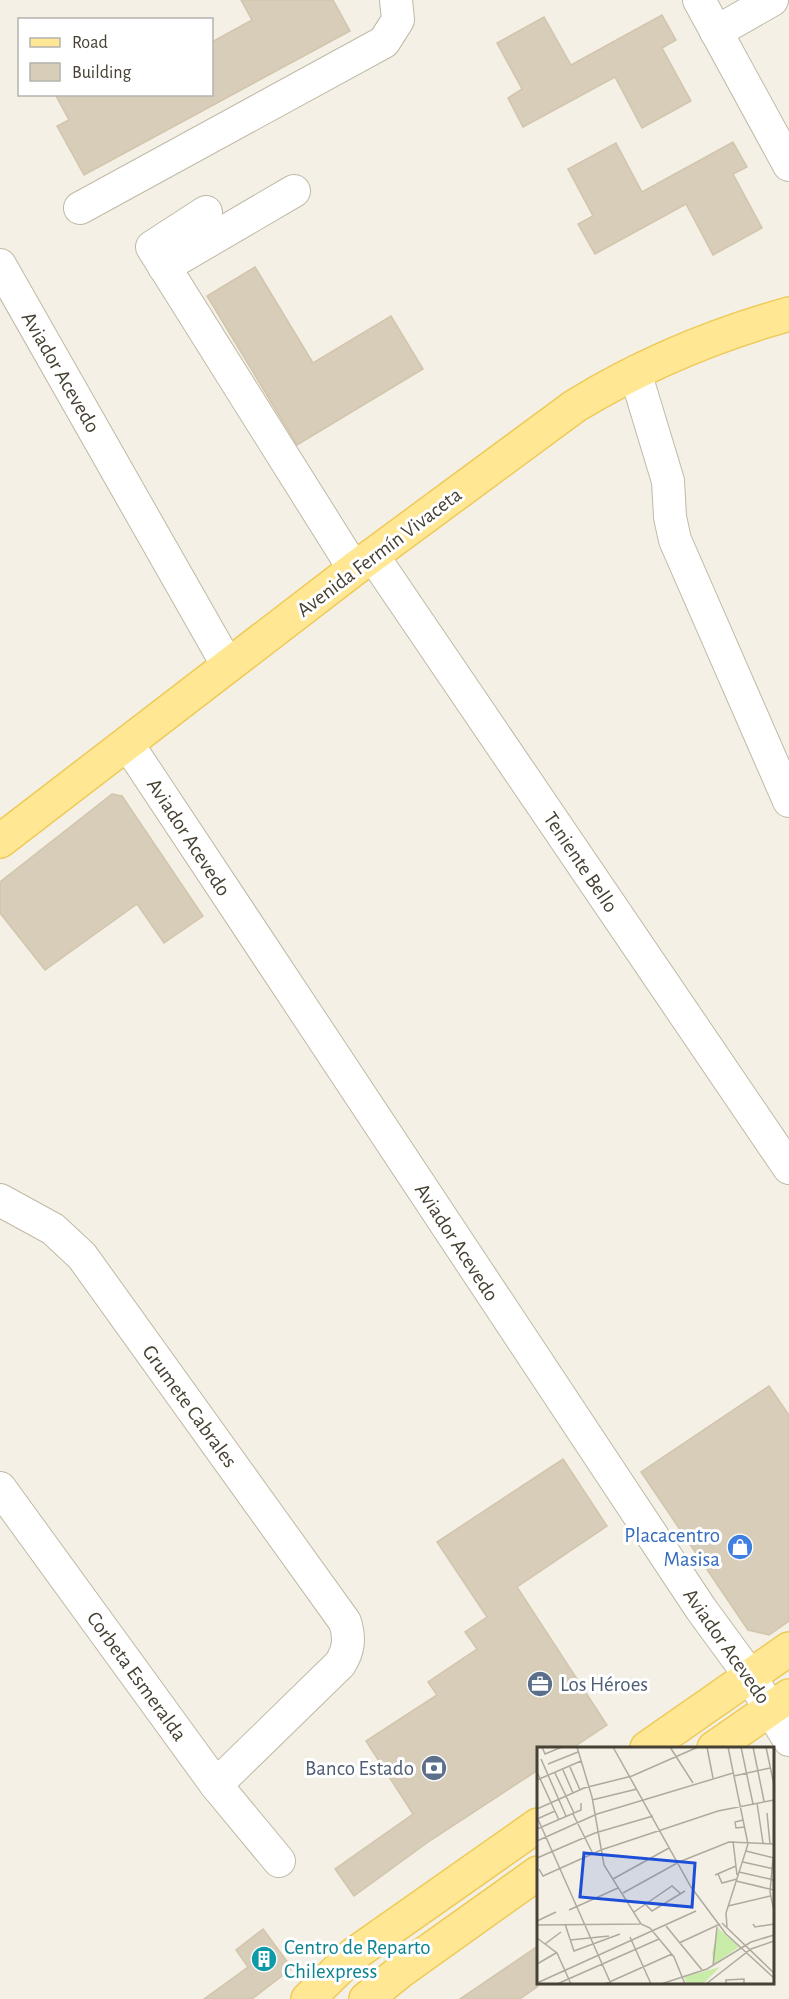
<svg xmlns="http://www.w3.org/2000/svg" width="789" height="1999" font-family="'Alegreya Sans',sans-serif">
  <rect width="100%" height="100%" fill="#f4f0e5"/>
  <!-- building -->
  <g fill="#d7cdb9" stroke="#d2c5ac" stroke-width="1.5">
    <path d="M241,0H333L350,31L84,175L57,126L69,120L55,94H212V42L252,20Z"/>
    <path d="M662,15L676,40L662,48L691,101L642,128L615,77L523,127L508,98L522,89L497,43L544,17L571,65Z"/>
    <path d="M733,142L747,167L733,174L762,228L713,255L686,204L595,254L578,224L593,216L568,169L616,143L642,192Z"/>
    <path d="M255,267L313,363L391,316L423,369L297,445L207,296Z"/>
    <path d="M112,794L122,796L203,916L164,943L137,904L45,970L0,913V882Z"/>
    <path d="M769,1386L789,1415V1621L769,1635L748,1630L641,1472Z"/>
    <path d="M563,1459L607,1526L517,1587L607,1725L571,1749H538V1770L431,1840L354,1896L335,1869L413,1814L366,1741L437,1695L428,1682L477,1649L465,1632L487,1617L437,1542Z"/>
    <path d="M263,1929L292,1968L252,1999H204L248,1967L236,1950Z"/>
    <path d="M538,1946V1986L520,1999H460Z"/>
  </g>
  <g fill="none" stroke-linecap="round" stroke-linejoin="round">
    <!-- minor casing -->
    <g stroke="#c0b9a6" stroke-width="34">
      <g id="minor">
        <path d="M699,0L789,165"/>
        <path d="M716,32L772,0"/>
        <path d="M80,208L384,42L398,20L396,0"/>
        <path d="M206,212L152,247L354,569"/>
        <path d="M0,265L228,666"/>
        <path d="M164,267L294,191"/>
        <path d="M635,372L668,481L670,517L675,540L789,801"/>
        <path d="M373,556L789,1168"/>
        <path d="M127,743L701,1609L750,1676L789,1740"/>
        <path d="M0,1200L53,1229L82,1256L345,1622C350,1638 349,1650 340,1664L216,1785"/>
        <path d="M0,1488L216,1785L279,1861"/>
      </g>
    </g>
    <!-- major casing -->
    <g stroke="#eeca58" stroke-width="36">
      <g id="major">
        <path d="M0,841L354,569L575,406C642,365 714,335 789,314"/>
        <path d="M647,1748L789,1649"/>
        <path d="M714,1748L789,1696"/>
        <path d="M308,1999L353,1955L538,1825"/>
        <path d="M366,1999L402,1970L538,1873"/>
      </g>
    </g>
    <!-- minor -->
    <use href="#minor" stroke="#fff" stroke-width="32"/>
    <!-- major -->
    <use href="#major" stroke="#ffe793" stroke-width="33"/>
  </g>
  <!-- icons -->
  <defs>
    <g id="shop-disc" transform="scale(1.35)"><circle r="9.5" fill="#3f7fe0" stroke="#fff"/><path d="M-5-2.5h2.3a2.7 3.5 0 0 1 5.4 0H5L5.5 6h-11ZM-1.5-2.5h3a1.5 2.3 0 0 0-3 0Z" fill="#fff"/></g>
    <g id="office-disc" transform="scale(1.35)"><circle r="9.5" fill="#5c6f8a" stroke="#fff"/><path d="M-6-3h4V-5.5h4V-3h4V5H-6ZM-1-4.5V-3h2v-1.5ZM-6 0V1H6V0Z" fill="#fff"/></g>
    <g id="bank-disc" transform="scale(1.35)"><circle r="9.5" fill="#5c6f8a" stroke="#fff"/><path d="M-6-4H6V4H-6ZM0-2.3a2.3 2.3 0 1 0 0 4.6a2.3 2.3 0 1 0 0-4.6Z" fill="#fff"/></g>
    <g id="building-disc" transform="scale(1.35)"><circle r="9.5" fill="#0f9aa8" stroke="#fff"/><path d="M-4-6H4V6H1V3H-1V6H-4ZM-2.5-4.3h1.7v1.8h-1.7ZM.8-4.3h1.7v1.8H.8ZM-2.5-1h1.7V.8h-1.7ZM.8-1h1.7V.8H.8Z" fill="#fff"/></g>
  </defs>
  <g fill-rule="evenodd">
    <use href="#shop-disc" x="740" y="1547"/>
    <use href="#office-disc" x="540" y="1684"/>
    <use href="#bank-disc" x="434" y="1768"/>
    <use href="#building-disc" x="264" y="1959"/>
  </g>
  <g text-anchor="middle" stroke-width="6" stroke-linejoin="round" paint-order="stroke">
    <!-- street labels -->
    <g font-size="21" fill="#474134" stroke="#fff">
      <text transform="translate(61 372) rotate(60)" y="7">Aviador Acevedo</text>
      <text transform="translate(379 552) rotate(-37)" y="7">Avenida Fermín Vivaceta</text>
      <text transform="translate(189 837) rotate(57)" y="7">Aviador Acevedo</text>
      <text transform="translate(581 862) rotate(56)" y="7">Teniente Bello</text>
      <text transform="translate(457 1242) rotate(57)" y="7">Aviador Acevedo</text>
      <text transform="translate(190 1406) rotate(54)" y="7">Grumete Cabrales</text>
      <text transform="translate(727 1646) rotate(55)" y="7">Aviador Acevedo</text>
      <text transform="translate(137 1676) rotate(54)" y="7">Corbeta Esmeralda</text>
    </g>
    <!-- shop labels -->
    <g font-size="21" fill="#366cbe" stroke="#fff" text-anchor="end">
      <text x="720" y="1542">Placacentro<tspan x="720" dy="24">Masisa</tspan></text>
    </g>
    <!-- service labels -->
    <g font-size="21" fill="#4e5e75" stroke="#fff" text-anchor="start">
      <text x="560" y="1691">Los Héroes</text>
      <text x="414" y="1775" text-anchor="end">Banco Estado</text>
    </g>
    <!-- culture labels -->
    <g font-size="21" fill="#0d838f" stroke="#fff" text-anchor="start">
      <text x="284" y="1954">Centro de Reparto<tspan x="284" dy="24">Chilexpress</tspan></text>
    </g>
  </g>
  <!-- overview -->
  <g transform="translate(537 1747)">
    <rect width="237" height="237" fill="#f4f0e5"/>
    <path d="M181,181L202,200L177,217L175,207ZM183,220L166,237H150L147,230Z" fill="#caeca9"/>
    <path fill="none" stroke="#afaa9e" stroke-width="1.5" d="M5,0L8,7L25,0M40,0L55,50L67,118L104,177L113,181L137,210L148,237M76,0L154,140L189,187L237,231M133,0L156,36M170,0L176,31M204,0L216,57M216,0L227,54M229,0L237,38M4,12L29,69M11,17L41,5M33,20L43,43M26,23L36,46M0,25L22,73M18,26L37,66M197,29L233,21M0,33L44,14M55,53L100,42M220,56L226,96M0,62L47,41L95,29L161,0M230,66L233,97M36,67L56,107M0,70L74,237M0,72L18,64M206,73L198,75L199,81L208,80M0,82L44,63V56M0,94L60,67L196,26M196,94L200,128M209,104L237,111M0,111L58,86L116,69M236,111L233,145L237,164M206,115L237,122M2,122L6,129L64,103L181,64L237,53M202,125L237,133M181,127L185,136L200,132M178,128L199,119M76,132L132,101M199,134L237,143M86,146L142,115L192,95L237,97M109,158L115,164L148,144M191,159L233,149M32,163L81,141M97,165L135,139L144,147M0,174L19,165M185,176L237,226M28,177L37,204L83,187M216,177L218,180L237,177M0,178L103,177M129,179L165,223M190,180L189,166L211,97L191,0M93,190L114,237M0,191L20,206L34,237M33,193L72,189M142,196L183,177M8,197L24,185M0,217L19,206M176,219L180,180M0,236L159,164M20,237L122,192M68,237L135,207M124,237L170,222L214,195L237,188M169,237L214,202L237,194M189,237V233L207,232V236"/>
    <path fill="#1d4ed8" fill-opacity="0.15" stroke="#1d4ed8" stroke-width="3" d="M47,106L158,116L155,160L43,150Z"/>
    <rect width="237" height="237" fill="none" stroke="#474134" stroke-width="3"/>
  </g>
  <!-- legend -->
  <rect x="18" y="18" width="195" height="78" fill="#ffffff" stroke="#b5b3ae" stroke-width="1.5"/>
  <rect x="30" y="38" width="30" height="9" fill="#ffe793" stroke="#b5b3ae" stroke-width="1.5"/>
  <text x="72" y="48" font-size="18" fill="#474134">Road</text>
  <rect x="30" y="63" width="30" height="18" fill="#d7cdb9" stroke="#b5b3ae" stroke-width="1.5"/>
  <text x="72" y="78" font-size="18" fill="#474134">Building</text>
</svg>
